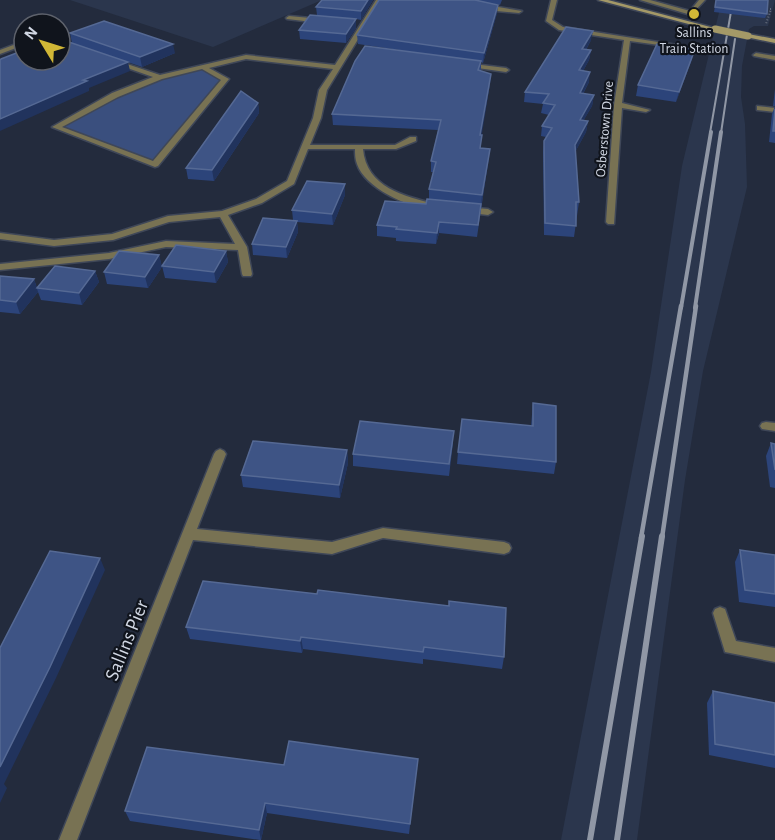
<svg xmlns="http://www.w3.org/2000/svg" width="775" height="840" font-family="'Alegreya Sans',sans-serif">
  <rect width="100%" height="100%" fill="#232b3d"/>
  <!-- built -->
  <g fill="#2b364d">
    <path d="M70,0H322L213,47Z"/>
    <path d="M722,0H775L768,26H754L749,29L742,66L741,97L745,124L747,187L703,371L685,480L637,840H561L651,372L682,166Z"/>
  </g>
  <!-- green -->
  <path fill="#3a4f7e" d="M207,68L224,80L154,161L61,126L157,79Z"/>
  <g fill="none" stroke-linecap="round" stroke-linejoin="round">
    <!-- lane casing -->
    <g stroke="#3f4758" stroke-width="3">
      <path id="lane" d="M640,0H650L690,11L699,0H705L691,15Z"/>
    </g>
    <!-- street casing -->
    <g stroke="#3f4758" stroke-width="3">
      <g id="street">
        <path d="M376,0H382L327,90L321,118L310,145H395L410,137H416V141L396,149H363C366,187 405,197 436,204V208C412,211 365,188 357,164C355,159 355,154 355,149H308L294,184L262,203L228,215L247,247L252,274L251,276H243L242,274L238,250L166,247L109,259L0,270V264L109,253L166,241L235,244L220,217L169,222L113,240L54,246L0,239V233L54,240L112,234L168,216L222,211L256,199L287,181L313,118L319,90L333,69L246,59L209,68L229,79L158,166L155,167L52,127L112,93L153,77L113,63L112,62L115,60L160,75L246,55L335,65ZM202,69L221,80L153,161L62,127L118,97L162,79Z"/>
        <path d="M446,0H457L522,11L519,13L486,10Z"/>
        <path d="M551,0H557L552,20L563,27L677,45L674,47L630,41L622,103L650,110L646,112L622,108L614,224H608L606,222L614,105L624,40L559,30L546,21Z"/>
        <path d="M289,16L321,19L324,21L321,23L287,19L286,18Z"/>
        <path d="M24,41V45L0,54V50Z"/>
        <path d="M756,53L775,56V60L754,56L753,55Z"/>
        <path d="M465,63L506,68L509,70L506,72L463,66L462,65Z"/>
        <path d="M757,106L775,108V112L757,110Z"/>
        <path d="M466,207L488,209L493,212L488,215L463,212V208Z"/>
        <path d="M766,422L775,423V431L762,429L760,426L762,423Z"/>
        <path d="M220,449L224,451L226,454L197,529L332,542L383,528L504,542L509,544L511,548L509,552L504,554L383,538L332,554L193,540L77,840H59L214,454L216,451Z"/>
        <path d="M720,607L725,609L736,641L775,648V662L725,652L713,613L715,609Z"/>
      </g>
    </g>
    <!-- secondary casing -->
    <g stroke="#3f4758" stroke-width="3">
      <g id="secondary">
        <path d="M598,0H608L718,29L715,31Z"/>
        <path d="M748,34L775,39V43L746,37V35Z"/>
      </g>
    </g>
    <!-- path -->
    <path stroke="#656c7c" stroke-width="2" stroke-dasharray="1 2" stroke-linecap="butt" d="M764,9H771L766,24"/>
    <!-- lane -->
    <use href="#lane" fill="#787253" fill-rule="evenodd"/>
    <!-- street -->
    <use href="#street" fill="#787253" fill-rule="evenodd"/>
    <!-- secondary -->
    <use href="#secondary" fill="#a49967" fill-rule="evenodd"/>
    <!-- rail-far3 -->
    <g stroke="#9097a5" stroke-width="2">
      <path d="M710,133L733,0"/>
      <path d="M721,133L735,39"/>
    </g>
    <!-- rail-far2 -->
    <g stroke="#9097a5" stroke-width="4">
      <path d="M681,308L711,132"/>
      <path d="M695,308L721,132"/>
    </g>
    <!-- rail-far1 -->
    <g stroke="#9097a5" stroke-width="4.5">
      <path d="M641,538L681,306"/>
      <path d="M662,538L696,306"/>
    </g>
    <!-- rail -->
    <g stroke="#9097a5" stroke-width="6">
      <path d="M590,840L642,536"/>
      <path d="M617,840L662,536"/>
    </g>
    <!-- secondary-bridge casing -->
    <g stroke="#3f4758" stroke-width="8" stroke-linecap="butt">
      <path id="secondary-bridge" d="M715,29L748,36"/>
    </g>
    <!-- secondary-bridge -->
    <use href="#secondary-bridge" stroke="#a49967" stroke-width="7"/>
  </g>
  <!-- wall -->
  <g fill="#2c447a">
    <path d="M373,0L361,20L356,19V28L346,43L300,39L299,30L317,15L316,7Z"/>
    <path d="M379,0H502L500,5L496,4L497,13L483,63L481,62V71L490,84L481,135V148L490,149L477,237L439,233L436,244L396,241V238L377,236V225L426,204L429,199V189L433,172H431V161L438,130L333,125L332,114L399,50L358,44L357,35Z"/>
    <path d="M716,0L767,14L765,18L714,12Z"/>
    <path d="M70,33L175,53L142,67L72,43Z"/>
    <path d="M591,40L586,50H591L589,60L583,71L589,82L583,94L594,95L592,106L583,121H588L586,132L575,152L579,202L574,237L544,235L543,152L544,141L546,137L541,136L542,126L549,115L541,113L543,104L524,102L525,92Z"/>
    <path d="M692,59L676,102L636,96L638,85Z"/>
    <path d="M775,89V143L769,142L772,114L775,106H773Z"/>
    <path d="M258,103L259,113L214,181L188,179L186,168Z"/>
    <path d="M345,184V195L333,225L297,222L298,232L287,258L253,255L252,244L293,220L292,210Z"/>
    <path d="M226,251L228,262L216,283L165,278L162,266Z"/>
    <path d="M159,255L162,267L148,288L107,284L104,272Z"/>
    <path d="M95,271L99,282L82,305L41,300L38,292L20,314L0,312V276L34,279L37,288Z"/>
    <path d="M533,403L556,462L554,474L457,464L458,452L531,426Z"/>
    <path d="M453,443L449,476L353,466V454Z"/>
    <path d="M771,443L775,444V488L770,487L766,456Z"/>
    <path d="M347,450L348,463L340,498L243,487L241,475Z"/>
    <path d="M740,550L775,555V607L739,602L735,562Z"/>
    <path d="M203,581L504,657L502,669L423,659V664L303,649L302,653L190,639L186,627Z"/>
    <path d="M713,691L775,703V768L709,755L707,703Z"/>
    <path d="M418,759L409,834L267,813L261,840H260L130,821L125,811L284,765Z"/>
  </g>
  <!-- shaded-wall -->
  <g fill="#21335d">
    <path d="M368,0H373L361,20V11Z"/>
    <path d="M498,5L497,13L483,63L484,53Z"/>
    <path d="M356,19V28L346,43V34Z"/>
    <path d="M593,31L591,40L581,59L582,49Z"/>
    <path d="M173,44L175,53L142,67L140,57Z"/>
    <path d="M695,49L692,59L676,102L679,92Z"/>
    <path d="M591,50L589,60L578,80L579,70Z"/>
    <path d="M128,62L130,71L89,88V91L0,131V119L83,80Z"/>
    <path d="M590,72L589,82L578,103L580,93Z"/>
    <path d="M491,74L490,84L480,146V135Z"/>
    <path d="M594,95L592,106L578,130L580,120Z"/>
    <path d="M258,103L259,113L214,181L212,170Z"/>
    <path d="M588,121L586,132L573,156L575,145Z"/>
    <path d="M490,149L489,159L481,206L482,195Z"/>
    <path d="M345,184V195L333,225L332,214Z"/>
    <path d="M297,221L298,232L287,258L286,247Z"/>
    <path d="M439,222V233L436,244L437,233Z"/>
    <path d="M226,251L228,262L216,283L214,272Z"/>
    <path d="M159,255L162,267L148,288L145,277Z"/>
    <path d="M95,271L99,282L82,305L79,293Z"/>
    <path d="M34,279L38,292L20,314L16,302Z"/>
    <path d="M347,450L348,463L340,498L339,485Z"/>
    <path d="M100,558L105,570L56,678L4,784L7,788L0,803V767Z"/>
    <path d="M301,637L303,649L302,653L300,641Z"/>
    <path d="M265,803L267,813L261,840L259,830Z"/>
  </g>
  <!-- building -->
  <g fill="#3e5485" stroke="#556994" stroke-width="1.5">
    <path d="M322,0H368L361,11L316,7Z"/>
    <path d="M379,0H475L498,5L484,53L357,35Z"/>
    <path d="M716,0H768L767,14L715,7Z"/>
    <path d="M310,15L356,19L346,34L299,30Z"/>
    <path d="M104,21L173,44L140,57L70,33Z"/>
    <path d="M566,27L593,31L582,49L591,50L579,70L590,72L580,93L594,95L580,120L588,121L575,145L579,202H576V226L545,223L544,141L552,128L542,126L555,105L543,103L549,94L525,92Z"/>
    <path d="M60,39L128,62L83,80L87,81L0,119V60L1,59L24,50V60H60Z"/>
    <path d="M657,44L695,49L679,92L638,85Z"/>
    <path d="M365,46L481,61L478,70L491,74L480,135H482L480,148L490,149L482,195L429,189L436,162L431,161L441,120L332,114L355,61Z"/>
    <path d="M241,91L258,103L212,170L186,168Z"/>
    <path d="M775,109V131H773Z"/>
    <path d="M307,181L345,184L332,214L292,210Z"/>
    <path d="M427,199L481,204L478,225L439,222L437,233L396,229L397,227L377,225L385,201L426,204Z"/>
    <path d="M263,218L297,221L286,247L252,244Z"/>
    <path d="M176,245L226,251L214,272L162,266Z"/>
    <path d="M119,251L159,255L145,277L104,272Z"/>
    <path d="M55,266L95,271L79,293L37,288Z"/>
    <path d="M0,276L34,279L16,302L0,300Z"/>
    <path d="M533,403L556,406V462L458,452L462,419L533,426Z"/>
    <path d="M360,421L454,431L449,464L353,454Z"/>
    <path d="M253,441L347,450L339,485L241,475Z"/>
    <path d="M771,443L775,444V470Z"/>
    <path d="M740,550L775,555V594L745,590Z"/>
    <path d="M50,551L100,558L50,667L0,767V648Z"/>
    <path d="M203,581L317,594L318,590L449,606V601L506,608L504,657L424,647L423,652L301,637L300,641L186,627Z"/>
    <path d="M713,691L775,703V755L715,744Z"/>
    <path d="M289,741L418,759L410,824L265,803L259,830L125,811L147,747L284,765Z"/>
  </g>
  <!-- markers -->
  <circle fill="#d1b736" stroke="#10141c" stroke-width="2" cx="694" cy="14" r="6"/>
  <g text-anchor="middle" stroke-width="4.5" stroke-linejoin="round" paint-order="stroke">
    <!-- far-poi labels -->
    <g font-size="14" fill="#d2d8e4" stroke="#10141c">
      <text x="694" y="37">Sallins<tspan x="694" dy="16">Train Station</tspan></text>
    </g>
    <!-- far-street labels -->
    <g font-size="14" fill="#d2d8e4" stroke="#10141c">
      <text transform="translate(604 129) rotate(-85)" y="5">Osberstown Drive</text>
    </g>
    <!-- near-street labels -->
    <g font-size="20" fill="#d2d8e4" stroke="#10141c">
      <text transform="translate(126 640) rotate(-68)" y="7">Sallins Pier</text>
    </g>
  </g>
  <!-- north arrow -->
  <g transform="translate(42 42) rotate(308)"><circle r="28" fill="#10141c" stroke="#5e626c" stroke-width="1.5"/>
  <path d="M0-4.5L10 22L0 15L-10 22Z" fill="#d1b736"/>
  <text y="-9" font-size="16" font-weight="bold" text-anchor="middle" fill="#d2d8e4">N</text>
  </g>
</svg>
